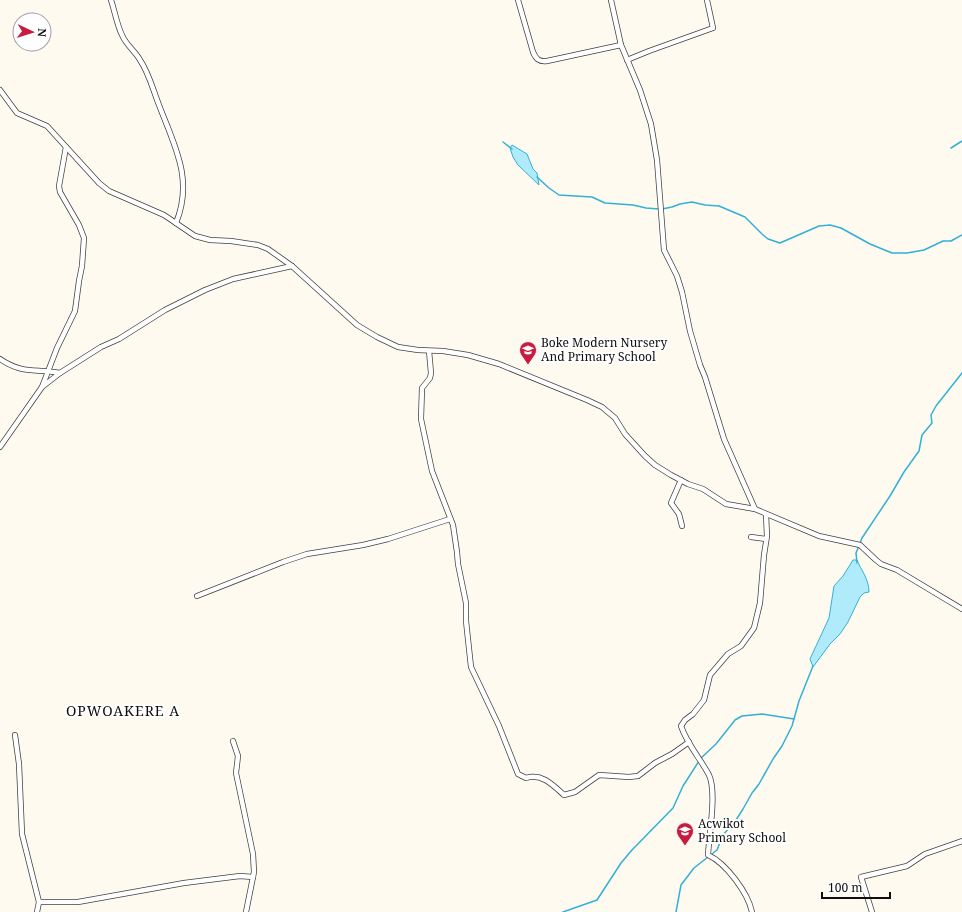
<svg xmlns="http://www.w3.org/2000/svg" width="962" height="912" font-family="'Noto Serif',serif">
  <rect width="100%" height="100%" fill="#fffaf0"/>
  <!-- water -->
  <g fill="#b0ebfb" stroke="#32b0d7">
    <path d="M512,145L527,154L533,169L537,173L539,185L518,165L513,157L510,148Z"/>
    <path d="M853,560H857C861,570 869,579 869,592L864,593L860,597L848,622L840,634L830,644L813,667L810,659L829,618L834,586L843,576Z"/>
  </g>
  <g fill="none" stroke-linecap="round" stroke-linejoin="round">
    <!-- stream -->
    <g stroke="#32b0d7" stroke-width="1.5">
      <path d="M503,142L512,149"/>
      <path d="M951,148L962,141"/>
      <path d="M537,177L549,188L559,195L592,197L605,203L633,205L646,208L659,209"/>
      <path d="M662,209L672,207L680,204L692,202L705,205L719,206L745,217L762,234L768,239L780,243L819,226L830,225L841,228L870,244L892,253H907L924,250L943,241H951L962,235"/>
      <path d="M857,563L856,553L862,538L890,496L904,472L919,451L922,435L932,423L931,415L936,406L962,373"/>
      <path d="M701,758L716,744L735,720L742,716L762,714L794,719"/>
      <path d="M563,912L597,900L621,863L632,850L673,808L683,786L699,761"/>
      <path d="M676,912L681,885L694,868L717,850L723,835L736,820L743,809L752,793L759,784L773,759L782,746L792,726L799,701L813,666"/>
    </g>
    <!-- minor casing -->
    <g stroke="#414141" stroke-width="6">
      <g id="minor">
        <path d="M111,0C115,12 117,25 122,35C126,45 135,51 140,60C149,73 153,90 159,105C174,145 194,179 176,223"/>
        <path d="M518,0L533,52C536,59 539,62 547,61L621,45"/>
        <path d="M611,0L621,45L640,90L651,124L657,160L664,250L677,276L682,292L690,331L700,365L705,377L724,439L755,509"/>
        <path d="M627,60L649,51L713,28L707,0"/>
        <path d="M0,90L17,113L47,126L99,183L109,191L164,215L195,236L210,240L231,241L258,245L268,249L292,266L357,325L377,337L398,347L418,350L443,351L468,355L499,364L587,400L602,407L615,418L625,434L645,456L655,465L671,475L688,484L703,489L726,504L755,509L819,536L860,545L876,560L881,564L897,570L962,609"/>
        <path d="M429,351L431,373L430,378L422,388L421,419L432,471L453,525L457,552L458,564L466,603V621L471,667L499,726L518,774L526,778C542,773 553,785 564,795L575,792L599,775L629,777L638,776L655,763L672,754L689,742"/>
        <path d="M0,359C24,375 35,368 60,373"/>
        <path d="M42,387L60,373L101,347L119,339L165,310L205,290L233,279L292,266"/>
        <path d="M0,447L42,387L57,348L75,311L79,281L82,266L84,238L79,225L60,192L59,186L66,147"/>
        <path d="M681,480L671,503L679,514L682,526"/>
        <path d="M751,537L766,539"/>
        <path d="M197,596L283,562L307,554L363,545L388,539L450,519"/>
        <path d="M15,735L19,764L22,834L39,902L37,912"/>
        <path d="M233,741L238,756L236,773L253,854L254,872L246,912"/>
        <path d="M39,902H78L184,883L240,876L253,877"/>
        <path d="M752,912C748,893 726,863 708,855C709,835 717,792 709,775C700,758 687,744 681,726L685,720L693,714L704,700L710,675L728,654L741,646L754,628L760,603L764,555L767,536L766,515"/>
        <path d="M872,912L861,877L907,866L925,854L962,841"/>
      </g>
    </g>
    <!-- minor -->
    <use href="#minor" stroke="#fff" stroke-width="4.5"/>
  </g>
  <!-- icons -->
  <defs>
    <g id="school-pin" transform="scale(0.9)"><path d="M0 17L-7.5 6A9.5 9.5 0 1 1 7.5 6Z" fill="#c91b40" stroke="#fff"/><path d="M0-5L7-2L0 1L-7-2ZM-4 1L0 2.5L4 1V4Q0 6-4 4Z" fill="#fff"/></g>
  </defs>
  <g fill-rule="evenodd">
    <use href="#school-pin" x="528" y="350"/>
    <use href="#school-pin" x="685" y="831"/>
  </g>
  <g text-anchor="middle" stroke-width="4" stroke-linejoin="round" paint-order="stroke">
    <!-- poi labels -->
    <g font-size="12" fill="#0e0e0e" stroke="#fff" text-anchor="start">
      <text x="541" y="347">Boke Modern Nursery<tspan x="541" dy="14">And Primary School</tspan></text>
      <text x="698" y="828">Acwikot<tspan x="698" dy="14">Primary School</tspan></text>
    </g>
    <!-- quarter labels -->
    <g font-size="14" letter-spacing="1" fill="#0e0e0e" stroke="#fff">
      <text x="123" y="716">OPWOAKERE A</text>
    </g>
  </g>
  <!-- north arrow -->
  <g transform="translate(32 32) rotate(94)"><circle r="19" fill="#ffffff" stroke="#9f9f9f"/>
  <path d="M0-3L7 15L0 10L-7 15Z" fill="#c91b40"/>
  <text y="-6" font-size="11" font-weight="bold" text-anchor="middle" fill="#0e0e0e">N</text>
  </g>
  <!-- scale -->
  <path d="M822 892v6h68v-6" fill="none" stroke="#0e0e0e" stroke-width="2"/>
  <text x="828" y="892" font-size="12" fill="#0e0e0e" stroke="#ffffff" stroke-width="3" paint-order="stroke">100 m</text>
</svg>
